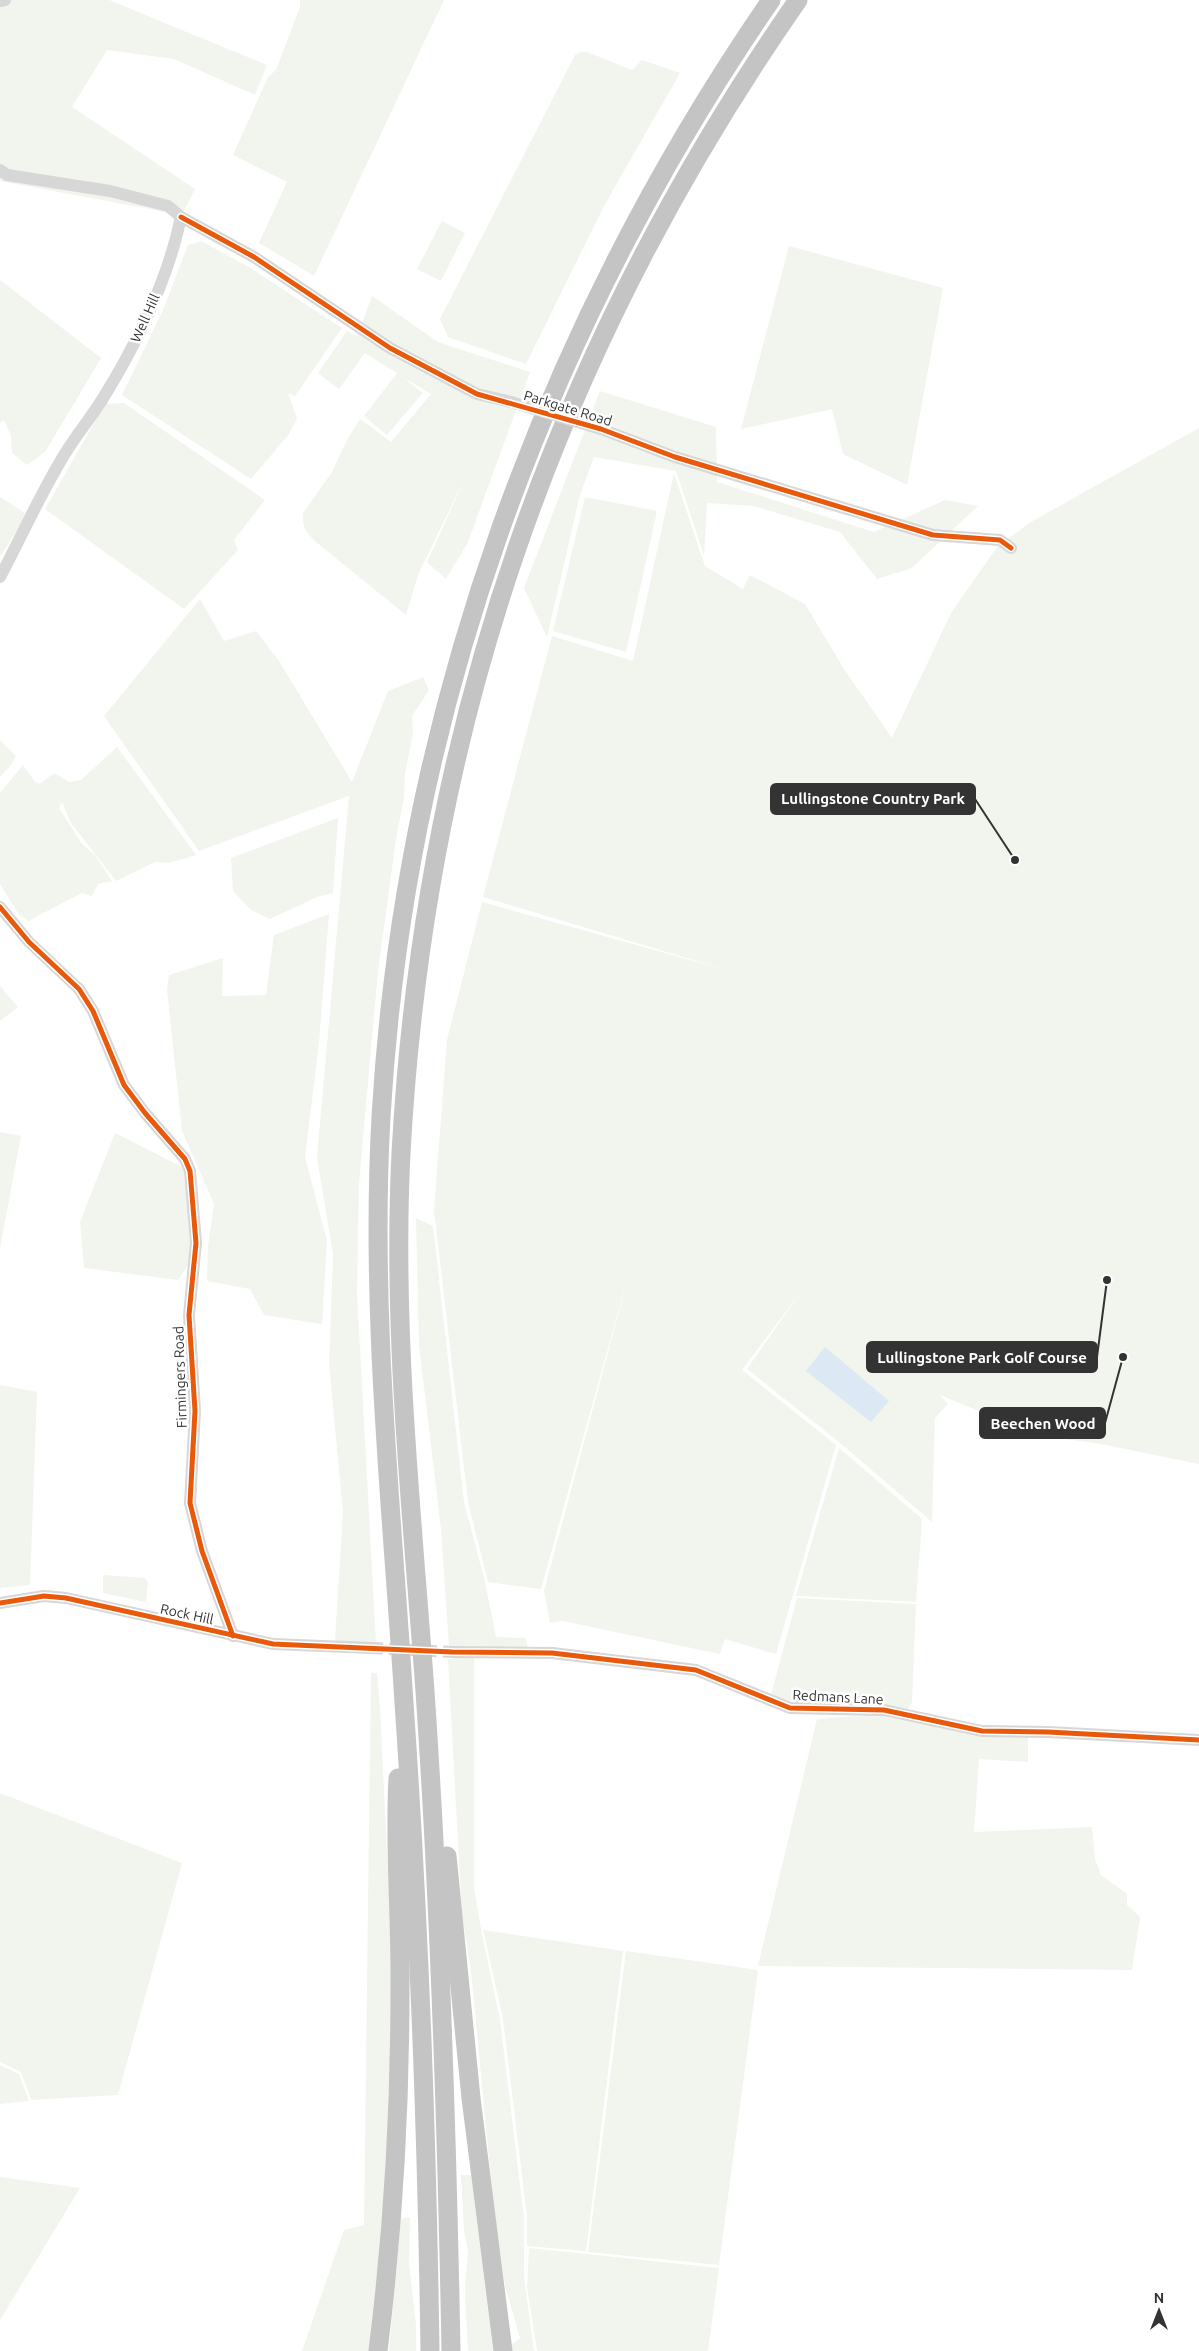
<svg xmlns="http://www.w3.org/2000/svg" width="1199" height="2351" font-family="Ubuntu,sans-serif">
  <rect width="100%" height="100%" fill="#fff"/>
  <!-- green -->
  <g fill="#f1f5ed">
    <path d="M0,0H109L267,65L255,95L174,59L107,50L72,107L195,189L182,215L0,181Z"/>
    <path d="M300,0H444L314,276L259,243L287,182L233,155L268,77L276,70L300,7Z"/>
    <path d="M580,52H587L632,70L642,60L680,73L604,206L526,364L448,337L440,319L575,55Z"/>
    <path d="M442,221L465,233L441,281L417,269Z"/>
    <path d="M201,241L249,267L342,328L295,396L288,393L297,419L289,434L251,479L122,395L163,310L188,245Z"/>
    <path d="M789,246L943,288L907,485L843,454L832,409L741,429Z"/>
    <path d="M0,280L101,358L45,452L27,465L12,453L11,436L4,420L0,423Z"/>
    <path d="M372,296L438,342L530,372L468,542L446,579L427,562L467,474L418,575L406,615L316,542C305,531 303,529 303,513L332,472L347,440L360,419L391,442L431,394L404,378L423,393L387,435L364,416L397,373L365,353L339,389L318,373L347,331L357,337Z"/>
    <path d="M600,391L716,427L717,482L874,532L945,500L978,506L912,568L877,579L840,532L754,506L707,503L704,556L676,471L594,457L580,495L547,637L524,588Z"/>
    <path d="M124,403L265,500L234,540L238,550L184,609L45,509L105,404Z"/>
    <path d="M1199,428V1464L1096,1443L1039,1436L940,1395L948,1404L935,1418L932,1522L839,1442L747,1369L800,1293L742,1370L836,1445L776,1654L725,1639L720,1654L563,1621L550,1623L544,1591L633,1259L541,1589L488,1582L468,1502L434,1210L447,1040L482,902L730,971L483,897L552,636L633,661L674,473L705,566L743,589L750,575L805,604L844,669L892,738L951,613L997,547L1031,522Z"/>
    <path d="M0,497L25,513L21,524L0,557Z"/>
    <path d="M585,497L657,511L626,652L553,631Z"/>
    <path d="M200,599L224,641L256,631L279,661L352,782L388,691L423,677L429,690L412,716L413,733L405,774L404,798L396,839L378,971L359,1183L357,1294L376,1643L335,1641L343,1512L329,1364L333,1255L317,1157L349,796L199,851L104,716Z"/>
    <path d="M0,740L16,756L11,765L0,777Z"/>
    <path d="M117,747L196,855L169,863L155,862L116,881L71,823L62,802L59,808L82,844L95,855L112,881L98,884L92,896L82,893L28,921L18,913L0,884V793L23,765L35,782L40,784L54,773L69,782L81,780Z"/>
    <path d="M338,818L333,893L317,897L270,919L251,910L233,891L231,858Z"/>
    <path d="M329,914L319,1043L305,1157L327,1241L322,1324L264,1315L250,1289L207,1281L208,1246L214,1204L182,1131L167,989L169,975L223,958L222,996L266,995L274,935Z"/>
    <path d="M0,986L18,1007L0,1021Z"/>
    <path d="M0,1132L21,1136L0,1248Z"/>
    <path d="M115,1133L190,1171L194,1256L178,1280L84,1268L80,1222Z"/>
    <path d="M416,1218L433,1226L464,1502L485,1582L496,1637L526,1638L528,1648L449,1646L441,1529L419,1345Z"/>
    <path d="M0,1385L37,1392L30,1585L0,1588Z"/>
    <path d="M839,1448L922,1519L916,1602L796,1596Z"/>
    <path d="M103,1575L145,1578L148,1583L146,1602L103,1593Z"/>
    <path d="M797,1598L916,1604L912,1702L907,1710L880,1704L859,1703L791,1704L771,1695Z"/>
    <path d="M474,1655V1887L481,1929L500,2020L524,2218V2278L534,2351H512L511,2345L520,2338L505,2286L493,2201L471,1970L462,1915L448,1659Z"/>
    <path d="M371,1673H377L380,1707L393,1978L388,2167L370,2351H302L344,2230L364,2225Z"/>
    <path d="M882,1714L1028,1735V1762L979,1759L974,1832L1092,1827L1095,1859L1101,1875L1127,1894V1905L1140,1917L1132,1970L758,1966L817,1719Z"/>
    <path d="M0,1793L182,1863L118,2095L31,2100L21,2072L0,2062Z"/>
    <path d="M483,1930L623,1951L586,2251L527,2246V2217L503,2019Z"/>
    <path d="M626,1951L758,1970L719,2265L588,2252Z"/>
    <path d="M0,2065L19,2074L29,2101L0,2104Z"/>
    <path d="M461,2175H471L493,2351H468L465,2290L468,2251L464,2231Z"/>
    <path d="M0,2177L80,2188L0,2320Z"/>
    <path d="M410,2217L409,2263L416,2325V2351H389L401,2219Z"/>
    <path d="M529,2248L719,2268L708,2351H537L527,2287Z"/>
  </g>
  <!-- water -->
  <path fill="#dce9f4" d="M825,1347L889,1401L871,1422L806,1371Z"/>
  <g fill="none" stroke-linecap="round" stroke-linejoin="round">
    <!-- minor-tunnel -->
    <path stroke="#d6d6d6" stroke-width="12" stroke-dasharray="12 6" stroke-linecap="butt" d="M371,1648L452,1652"/>
    <!-- minor -->
    <g stroke="#d7d7d7" stroke-width="12">
      <path d="M0,1L5,0"/>
      <path d="M0,170L7,175L110,191L168,206L181,217C168,280 138,341 105,395C93,415 78,433 66,452C41,492 22,536 0,577"/>
      <path d="M181,217L254,257L390,348L477,394L511,402"/>
      <path d="M601,429L675,457L933,535L1000,540L1011,548"/>
      <path d="M0,907L29,942L79,989L93,1011L124,1085L145,1113L185,1159L190,1171L196,1243L189,1315L195,1411L190,1503L202,1551L233,1636"/>
      <path d="M0,1603L44,1596L66,1598L273,1644L371,1648"/>
      <path d="M452,1652L552,1653L696,1670L790,1708L884,1710L982,1731L1048,1732L1199,1740"/>
    </g>
    <!-- highway -->
    <g stroke="#c4c4c4" stroke-width="19">
      <path d="M447,1856L471,2098L503,2351"/>
      <path d="M378,2351C393,2231 400,2110 400,1990C401,1919 394,1848 398,1778"/>
      <path d="M430,2351C427,2135 419,1919 404,1703C392,1508 370,1313 381,1117C404,716 544,330 771,0"/>
      <path d="M451,2351C447,2131 440,1910 425,1691C412,1512 392,1332 401,1153C424,728 555,349 798,0"/>
    </g>
    <!-- minor-bridge -->
    <path stroke="#d7d7d7" stroke-width="12" d="M511,402L601,429"/>
    <!-- cycleway casing -->
    <g stroke="#fff" stroke-width="8">
      <g id="cycleway">
        <path d="M181,217L254,257L390,348L477,394L601,429L675,457L933,535L1000,540L1011,548"/>
        <path d="M0,907L29,942L79,989L93,1011L124,1085L145,1113L185,1159L190,1171L196,1243L189,1315L195,1411L190,1503L202,1551L233,1636"/>
        <path d="M0,1603L44,1596L66,1598L273,1644L452,1652L552,1653L696,1670L790,1708L884,1710L982,1731L1048,1732L1199,1740"/>
      </g>
    </g>
    <!-- cycleway -->
    <use href="#cycleway" stroke="#e8590c" stroke-width="5"/>
  </g>
  <g text-anchor="middle" stroke-width="5" stroke-linejoin="round" paint-order="stroke">
    <!-- street labels -->
    <g font-size="14" fill="#333" stroke="#fff">
      <text transform="translate(145 318) rotate(-66)" y="5">Well Hill</text>
      <text transform="translate(568 408) rotate(17)" y="5">Parkgate Road</text>
      <text transform="translate(180 1377) rotate(-92)" y="5">Firmingers Road</text>
      <text transform="translate(187 1614) rotate(12)" y="5">Rock Hill</text>
      <text transform="translate(838 1697) rotate(3)" y="5">Redmans Lane</text>
    </g>
  </g>
  <!-- callouts -->
  <path fill="none" stroke="#333" stroke-width="2" d="M1015 860L975 799M1107 1280L1097 1357M1123 1357L1105 1423"/>
  <g fill="#333" stroke="#fff" stroke-width="2">
    <circle cx="1015" cy="860" r="5"/>
    <circle cx="1107" cy="1280" r="5"/>
    <circle cx="1123" cy="1357" r="5"/>
  </g>
  <g fill="#333" stroke="#333" stroke-width="2">
    <rect x="771" y="784" width="204" height="30" rx="5"/>
    <rect x="867" y="1342" width="230" height="30" rx="5"/>
    <rect x="980" y="1408" width="125" height="30" rx="5"/>
  </g>
  <g font-size="15" text-anchor="middle" font-weight="bold" fill="#fff">
    <text x="873" y="804">Lullingstone Country Park</text>
    <text x="982" y="1363">Lullingstone Park Golf Course</text>
    <text x="1043" y="1429">Beechen Wood</text>
  </g>
  <!-- north arrow -->
  <g transform="translate(1159 2311)" stroke="#ffffff" stroke-width="4" paint-order="stroke">
  <path d="M0-4L9 19L0 12L-9 19Z" fill="#333333"/>
  <text y="-8" font-size="14" font-weight="bold" text-anchor="middle" fill="#333333">N</text>
  </g>
</svg>
